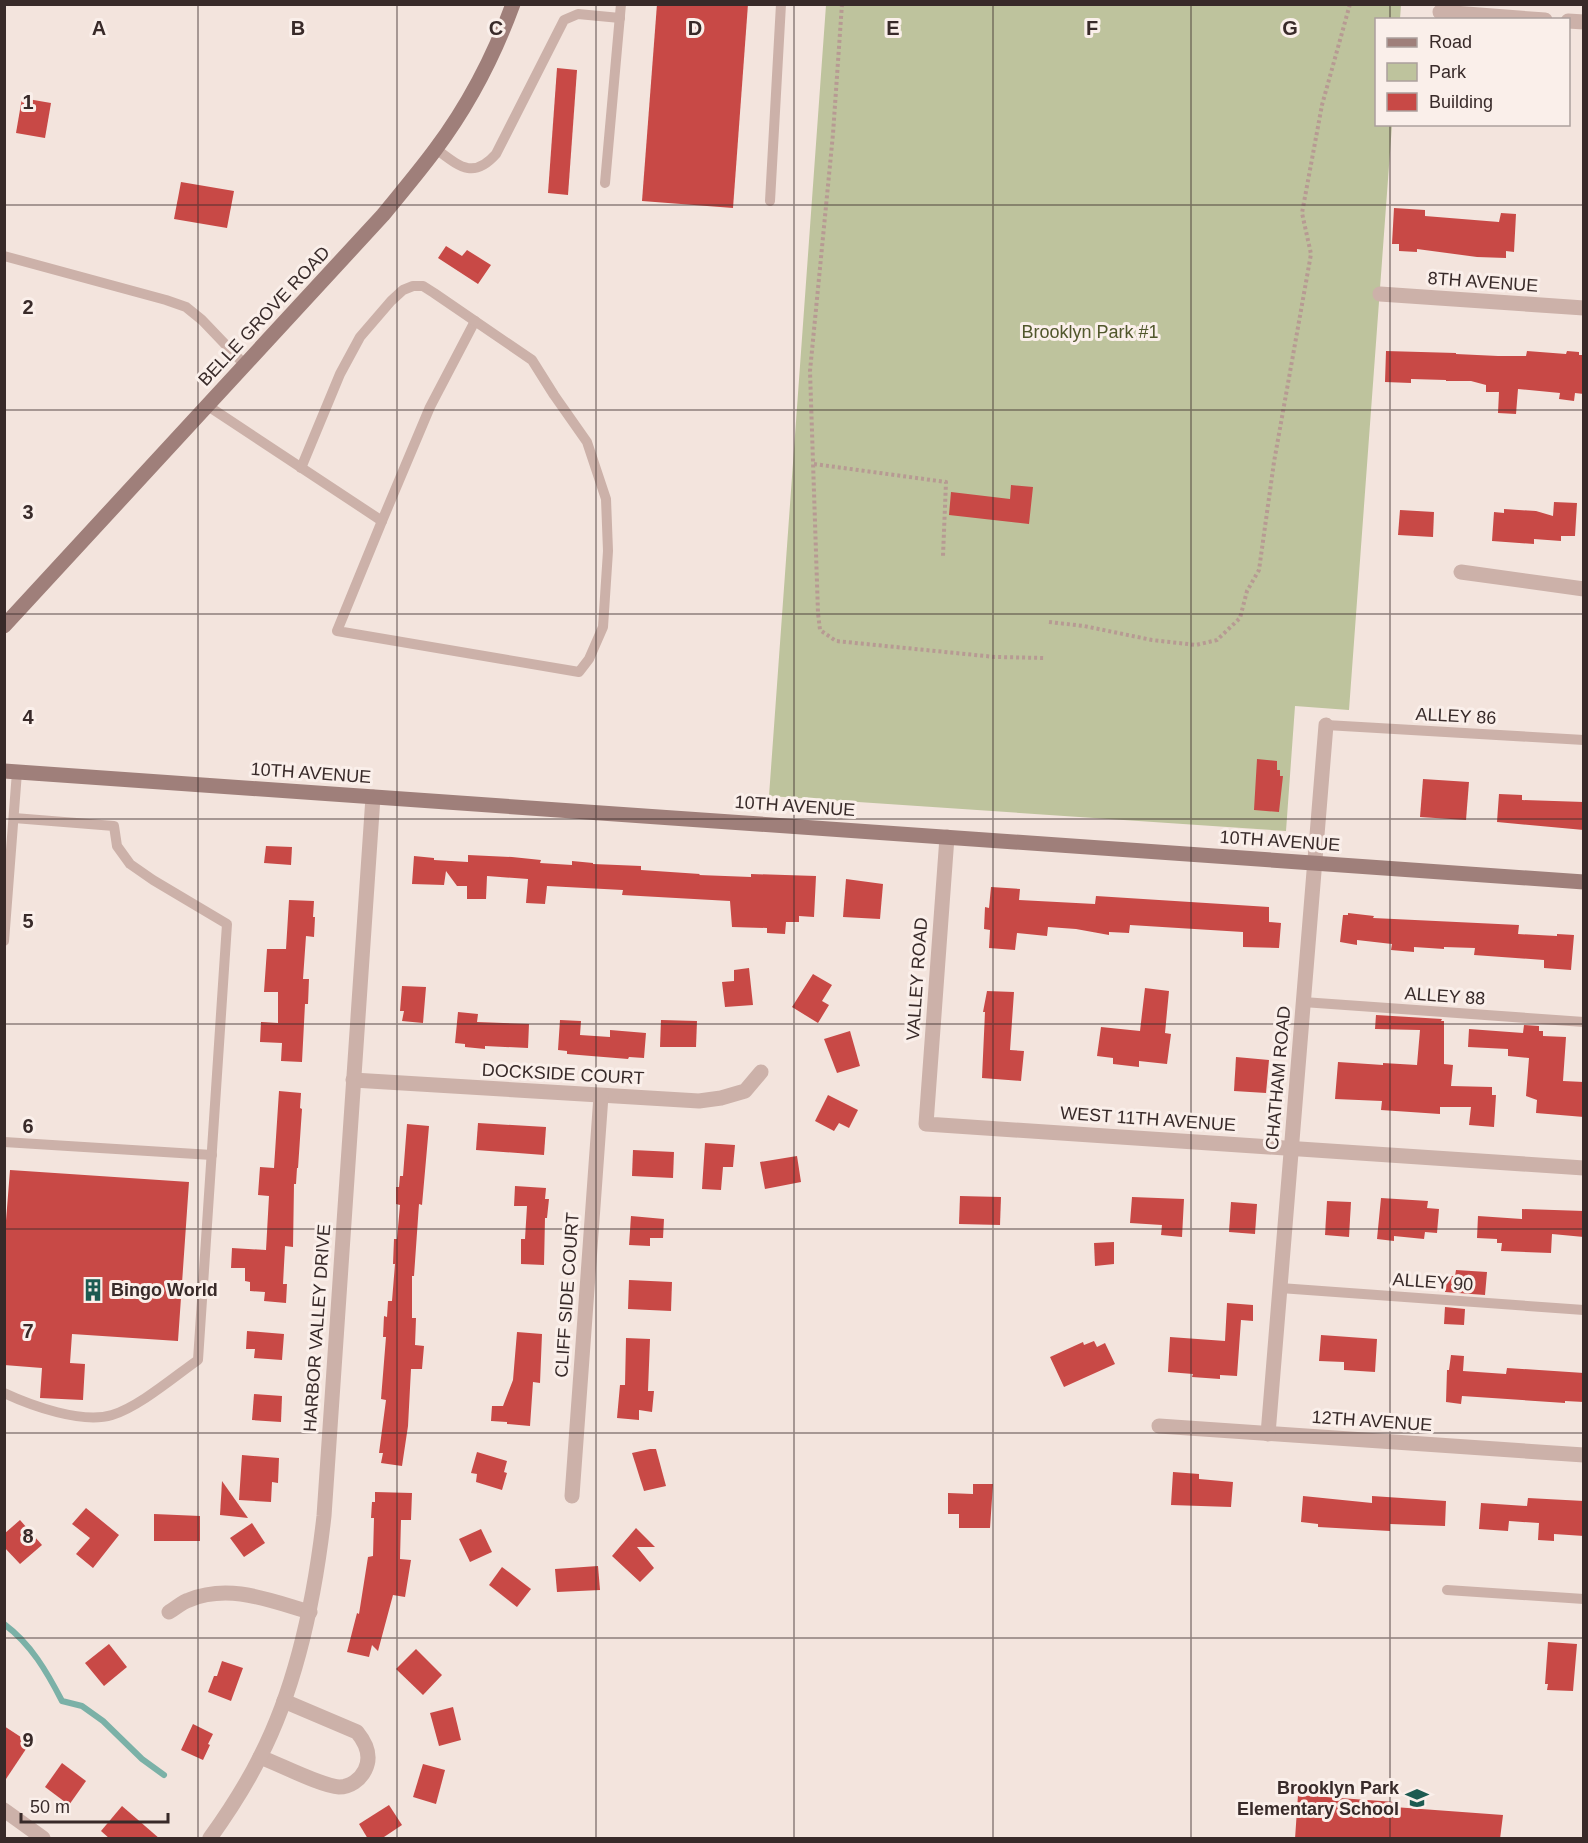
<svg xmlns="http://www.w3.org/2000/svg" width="1588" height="1843" font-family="Helvetica,sans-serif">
  <rect width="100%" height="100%" fill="#f3e4dd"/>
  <!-- green -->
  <path fill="#bec39d" d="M826,5H1401L1400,19L1376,20V124L1392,125L1349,710L1295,706L1286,831L769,796Z"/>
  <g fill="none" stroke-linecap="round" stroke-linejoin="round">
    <!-- stream -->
    <path stroke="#7bb1a7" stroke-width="6" d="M4,1624C31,1644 47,1672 62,1701L82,1706L103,1721L142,1759L164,1775"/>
  </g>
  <!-- building -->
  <g fill="#c84946">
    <path d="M657,4H748L733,208L642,201Z"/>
    <path d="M557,68L577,70L568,195L548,193Z"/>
    <path d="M22,98L51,103L45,138L16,133Z"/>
    <path d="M181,182L234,191L227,228L174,219Z"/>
    <path d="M1394,208L1425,210V216L1499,222L1501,213L1516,214L1514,252L1506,251V258L1477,257L1417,249V252L1399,251V244H1392Z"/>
    <path d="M446,246L462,256L467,250L491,265L478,284L438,258Z"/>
    <path d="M1386,351L1456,353V354L1498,356H1526L1527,351L1566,354L1567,351L1579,352V355H1584V394L1575,393L1574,401L1559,399L1560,393L1518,389L1516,414L1498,413L1499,392H1486V385L1471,381H1446V380L1411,379V383L1385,382Z"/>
    <path d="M1011,485L1033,487L1029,524L949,515L951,492L1010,499Z"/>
    <path d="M1554,502L1577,503L1575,536H1561V541L1534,539V544L1492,541L1494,512L1504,513V509L1536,511L1553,516Z"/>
    <path d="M1400,510L1434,512L1433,537L1398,535Z"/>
    <path d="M1257,759L1277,761V770H1280V776H1283L1279,812L1254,810Z"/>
    <path d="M1423,779L1469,782L1466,820L1420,817Z"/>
    <path d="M1499,794L1522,795V800L1584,802V830L1497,822Z"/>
    <path d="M266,846L292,847L291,865L264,863Z"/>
    <path d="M468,855L512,857L541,860L540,863L572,865V861L593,863V864L641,866V870L700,874L699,875L751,877V874L816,876L814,917L799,916V922H786L785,934L767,933V928L732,927L730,901L622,895L623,890L547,886L545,904L526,903L528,879L487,876L486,899H467V886H457L446,871L444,885L412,884L414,856L434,858V860L468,862Z"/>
    <path d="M846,879L883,884L880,919L843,917Z"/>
    <path d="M991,887L1020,889L1019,900L1095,904L1096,896L1269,907V922L1281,923L1279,948L1243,947V932L1130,925L1129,933L1109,932V935L1076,929L1048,927L1047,936L1017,933L1015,950L989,948L990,930L984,929L985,907L989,908Z"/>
    <path d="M289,900L314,901L313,917H315L314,937L306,936L303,979H309L308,1004H305L302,1062L281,1061L282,1043L260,1042L261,1022L278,1023V992H264L267,949H286Z"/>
    <path d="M1348,913L1374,916L1373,918L1519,925L1518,934L1557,936V934L1574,935L1571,970L1544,968V960L1474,955L1475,948L1444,947V949L1414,947V952L1391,950L1392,944L1357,940V945L1340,942L1343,915H1348Z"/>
    <path d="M749,968L753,1005L725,1007L722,982L734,981V970Z"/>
    <path d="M813,974L832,985L822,1001L829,1005L818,1023L792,1007Z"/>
    <path d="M402,986L426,987L423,1023L402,1021L404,1011H400Z"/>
    <path d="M1145,988L1169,991L1165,1033L1171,1034L1167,1064L1139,1061V1067L1113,1064V1058L1097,1056L1101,1027L1140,1031Z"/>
    <path d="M987,991L1014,992L1010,1050L1024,1051L1021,1081L982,1078L985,1012H983Z"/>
    <path d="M458,1012L478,1014L477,1022L529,1024L528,1048L485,1046V1049L465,1047V1044L455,1043Z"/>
    <path d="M1376,1015L1442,1019L1441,1021H1444V1064L1453,1065L1451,1086L1492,1087V1095H1496L1494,1127L1469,1125L1471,1107H1440V1114L1381,1110L1382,1101L1335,1099L1338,1062L1383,1065V1063L1417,1065L1420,1030L1375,1029Z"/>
    <path d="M560,1020L581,1021L580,1035L610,1037V1030L646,1033L644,1058L629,1057L628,1059L567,1054V1051L558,1050Z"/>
    <path d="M661,1020L697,1021L696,1047H660Z"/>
    <path d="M1524,1025L1539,1026V1031H1543V1036L1566,1037L1563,1081L1584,1082V1117L1536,1113L1537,1100L1526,1096L1529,1058L1508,1056V1049L1468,1047L1469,1029L1523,1033Z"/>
    <path d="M850,1031L860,1066L837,1073L824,1039Z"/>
    <path d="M1236,1057L1269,1060L1266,1093L1234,1091Z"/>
    <path d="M279,1091L301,1093L300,1108L302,1109L298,1168H297L296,1184H294L293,1247L285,1246L283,1284H287L286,1303L264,1301L265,1292L250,1291V1282L245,1281V1268H231L232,1248L266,1250L269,1196L258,1195L260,1167L274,1168Z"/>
    <path d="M828,1095L858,1110L849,1128L839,1123L834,1131L815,1121Z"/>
    <path d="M478,1123L546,1127L544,1155L476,1150Z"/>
    <path d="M407,1124L429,1126L422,1205L419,1204L414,1276H412V1318H416L415,1345L424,1346L422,1369H411L408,1426L402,1466L381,1463L383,1453H379L386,1400L381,1399L386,1337H383L384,1316L387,1317L388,1301H392L395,1264H393L394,1239H397L400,1205L396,1204V1187H399L400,1176H403Z"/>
    <path d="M705,1143L735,1145L733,1167H723L721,1190L702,1189Z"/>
    <path d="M633,1150L674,1152L673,1178L632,1176Z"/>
    <path d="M797,1156L801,1182L765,1189L760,1162Z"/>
    <path d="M10,1170L189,1182L178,1341L72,1334L70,1363L85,1364L83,1400L40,1398L42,1368L4,1365V1246Z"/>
    <path d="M515,1186L546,1188L545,1199H549L547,1218H545L544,1265L521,1264V1239H525L527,1206H514Z"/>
    <path d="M960,1196L1001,1197L1000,1225L959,1224Z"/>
    <path d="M1132,1197L1184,1199L1182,1237L1161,1235L1162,1225L1130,1223Z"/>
    <path d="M1381,1198L1428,1201L1427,1208L1439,1209L1437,1233L1425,1232L1424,1239L1394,1236V1241L1377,1239Z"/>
    <path d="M1327,1201L1351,1202L1349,1237L1325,1235Z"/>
    <path d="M1231,1202L1257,1204L1255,1234L1229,1232Z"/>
    <path d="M1522,1209L1584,1211V1237L1552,1234L1551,1253L1501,1251L1502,1243H1497V1239L1477,1238L1478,1216L1522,1219Z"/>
    <path d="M631,1216L664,1219L663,1238H650V1246L629,1245Z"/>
    <path d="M1114,1242V1264L1095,1266L1094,1243Z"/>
    <path d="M1456,1270L1487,1272L1485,1295L1445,1292L1446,1276H1455Z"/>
    <path d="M629,1280L672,1282L671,1311L628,1309Z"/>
    <path d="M1227,1303L1253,1305V1321L1241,1320L1237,1376L1220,1375V1379L1192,1377L1193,1374L1168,1372L1170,1337L1225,1341Z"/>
    <path d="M1445,1307L1465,1309L1464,1325L1444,1324Z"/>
    <path d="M247,1331L284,1334L282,1360L254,1358L255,1349H246Z"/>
    <path d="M517,1332L542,1334L540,1383L533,1382L530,1426L507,1424V1422L491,1421L492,1406H503L513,1380Z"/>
    <path d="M1321,1335L1377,1339L1375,1372L1344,1370V1362L1319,1361Z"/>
    <path d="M626,1338L650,1339L648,1391H654L652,1412L639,1410V1420L617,1418L620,1385H625Z"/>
    <path d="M1094,1341L1097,1347L1105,1343L1115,1364L1064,1387L1050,1357L1083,1342L1084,1345Z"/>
    <path d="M1451,1355L1464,1356L1463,1371L1506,1374L1507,1368L1584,1373V1402L1565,1401V1403L1462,1396L1461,1404L1446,1402L1447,1370H1449Z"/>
    <path d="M254,1394L282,1396L281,1422L252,1420Z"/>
    <path d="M650,1449H656L666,1486L644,1491L632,1453Z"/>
    <path d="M477,1452L507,1461L504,1472L507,1473L502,1490L476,1482L477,1474L471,1473Z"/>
    <path d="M242,1455L279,1458L278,1483L272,1482L271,1502L239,1500Z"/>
    <path d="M1173,1472L1199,1474V1479L1233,1482L1231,1507L1171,1505Z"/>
    <path d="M222,1481L248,1518L220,1515Z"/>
    <path d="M973,1484H993L990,1528H959V1514H948V1493L973,1494Z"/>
    <path d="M375,1492L412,1493L411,1520H401L400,1559L411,1560L405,1597L393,1595L378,1651L372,1645L369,1657L347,1652L357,1613L359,1614L368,1557L373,1556L374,1518H371L372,1502H375Z"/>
    <path d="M1303,1496L1372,1503V1496L1446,1501L1445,1526L1390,1524V1531L1318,1527V1524L1301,1522Z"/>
    <path d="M1528,1498L1584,1501V1536L1554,1534V1541L1538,1540L1539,1523L1509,1521L1508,1531L1479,1529L1481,1503L1527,1506Z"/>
    <path d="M86,1508L119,1535L93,1568L76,1554L90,1538L72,1524Z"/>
    <path d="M154,1514L200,1516V1541H154Z"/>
    <path d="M20,1520L42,1545L20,1564L4,1547V1534Z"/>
    <path d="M252,1523L265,1543L244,1557L230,1538Z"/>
    <path d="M636,1528L655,1547H637L654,1568L640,1582L612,1556Z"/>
    <path d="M481,1529L492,1552L470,1562L459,1539Z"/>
    <path d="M598,1566L600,1590L557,1592L555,1569Z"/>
    <path d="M502,1567L531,1589L517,1607L489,1585Z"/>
    <path d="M1548,1642L1577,1644L1573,1691L1547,1690L1548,1684H1545Z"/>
    <path d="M109,1644L127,1667L104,1686L85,1663Z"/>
    <path d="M416,1649L442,1675L423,1695L396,1669Z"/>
    <path d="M222,1661L243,1668L231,1701L208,1692L214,1676H217Z"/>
    <path d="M453,1707L461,1740L439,1746L430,1713Z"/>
    <path d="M193,1724L213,1734L208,1744L210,1745L203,1760L181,1750Z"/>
    <path d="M4,1726L30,1743L4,1782Z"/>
    <path d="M62,1763L86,1781L69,1805L45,1787Z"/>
    <path d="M423,1764L445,1770L436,1804L413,1797Z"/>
    <path d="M1298,1795L1395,1802L1394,1807L1503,1815L1500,1839H1295Z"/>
    <path d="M389,1805L402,1825L381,1839H368L359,1824Z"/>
    <path d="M122,1806L160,1839H110L101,1831Z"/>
  </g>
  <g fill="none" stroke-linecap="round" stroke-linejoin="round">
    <!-- path -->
    <g stroke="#b79a93" stroke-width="4" stroke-dasharray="3 3" stroke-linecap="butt">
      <path d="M842,4L833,134L810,371L818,613L820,630L836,641L995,657L1045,658"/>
      <path d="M814,464L946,482L943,556"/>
      <path d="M1049,622L1084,626L1152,640L1196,645L1217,640L1240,618L1247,591L1259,570L1274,462L1311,254L1302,213L1322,105L1350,4"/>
    </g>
    <!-- lane -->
    <g stroke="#ccb1a9" stroke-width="10">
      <path d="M436,149C459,166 473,180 496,154L564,20L578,14L620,18"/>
      <path d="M605,183L621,4"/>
      <path d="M770,201L781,4"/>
      <path d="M4,256L166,300L186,307L202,320L245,365"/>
      <path d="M208,406L382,521L430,407L475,321"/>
      <path d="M301,468L340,374L360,337L391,301L403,290L413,286H423L434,293L532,360L554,395L587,442L606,499L608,551L603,627L589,659L579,672L337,631L382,521"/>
      <path d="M1326,725L1584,740"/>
      <path d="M4,941L17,772"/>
      <path d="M1303,1002L1584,1022"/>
      <path d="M4,1142L212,1155"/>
      <path d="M1280,1288L1584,1310"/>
      <path d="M4,1393C32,1406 82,1424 112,1415C139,1407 175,1376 198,1360L227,924L153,880L130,864L117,846L114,826L14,818"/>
      <path d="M1447,1590L1584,1599"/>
    </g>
    <!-- street -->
    <g stroke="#ccb1a9" stroke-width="15">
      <path d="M1440,12L1545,20"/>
      <path d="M1568,21L1584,22"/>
      <path d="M1380,294L1584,308"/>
      <path d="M1461,572L1584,589"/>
      <path d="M947,837L926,1124L1584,1168"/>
      <path d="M353,1080L699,1101L721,1098L745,1091L761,1072"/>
      <path d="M1159,1426L1584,1455"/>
      <path d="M1268,1434L1326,725"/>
      <path d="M572,1496L601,1096"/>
      <path d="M169,1612C176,1608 182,1602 189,1600C230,1583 271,1601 310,1612"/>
      <path d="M260,1757C279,1764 321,1786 339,1787C350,1787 360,1780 365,1770C372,1756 366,1743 357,1732L284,1701"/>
      <path d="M4,1810L43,1838"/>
      <path d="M210,1838C228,1813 246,1785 260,1757C297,1685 315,1596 324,1516L373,797"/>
    </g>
    <!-- secondary -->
    <g stroke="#9f7f7a" stroke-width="15">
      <path d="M4,626L383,215C400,194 418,173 435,150C468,106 494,56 513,4"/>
      <path d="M4,771L1584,882"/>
    </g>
  </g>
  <!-- grid -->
  <path fill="none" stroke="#382a29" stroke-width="1.5" stroke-opacity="0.55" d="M198,4V1838M397,4V1838M596,4V1838M794,4V1838M993,4V1838M1191,4V1838M1390,4V20M1390,124V1838M4,205H1584M4,410H1584M4,614H1584M4,819H1584M4,1024H1584M4,1229H1584M4,1433H1584M4,1638H1584"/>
  <!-- icons -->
  <defs>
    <g id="building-bare" transform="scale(1.8)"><path d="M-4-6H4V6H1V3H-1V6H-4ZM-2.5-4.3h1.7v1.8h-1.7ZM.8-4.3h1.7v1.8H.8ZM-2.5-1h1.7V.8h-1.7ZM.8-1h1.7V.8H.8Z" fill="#1d5b51" stroke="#faefea" stroke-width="2.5" paint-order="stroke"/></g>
    <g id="school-bare" transform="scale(1.8)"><path d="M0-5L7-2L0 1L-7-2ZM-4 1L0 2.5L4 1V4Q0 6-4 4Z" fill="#1d5b51" stroke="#faefea" stroke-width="2.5" paint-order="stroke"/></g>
  </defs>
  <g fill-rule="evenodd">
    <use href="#building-bare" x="93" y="1290"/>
    <use href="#school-bare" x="1417" y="1798"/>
  </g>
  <g text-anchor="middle" stroke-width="6" stroke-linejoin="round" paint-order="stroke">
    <!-- street labels -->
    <g font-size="18" fill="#382a29" stroke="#faefea">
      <text transform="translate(1483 282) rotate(4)" y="6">8TH AVENUE</text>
      <text transform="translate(264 316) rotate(-47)" y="6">BELLE GROVE ROAD</text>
      <text transform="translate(1456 716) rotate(3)" y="6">ALLEY 86</text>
      <text transform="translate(311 773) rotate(4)" y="6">10TH AVENUE</text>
      <text transform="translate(795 806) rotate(4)" y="6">10TH AVENUE</text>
      <text transform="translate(1280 841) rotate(4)" y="6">10TH AVENUE</text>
      <text transform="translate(917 979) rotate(-86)" y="6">VALLEY ROAD</text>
      <text transform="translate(1445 996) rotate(4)" y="6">ALLEY 88</text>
      <text transform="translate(563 1074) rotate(3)" y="6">DOCKSIDE COURT</text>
      <text transform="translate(1278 1078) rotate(-85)" y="6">CHATHAM ROAD</text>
      <text transform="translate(1148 1119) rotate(4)" y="6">WEST 11TH AVENUE</text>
      <text transform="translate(1433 1282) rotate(4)" y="6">ALLEY 90</text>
      <text transform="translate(567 1295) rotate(-86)" y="6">CLIFF SIDE COURT</text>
      <text transform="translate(317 1328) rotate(-86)" y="6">HARBOR VALLEY DRIVE</text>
      <text transform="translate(1372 1421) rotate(4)" y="6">12TH AVENUE</text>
    </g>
    <!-- park labels -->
    <g font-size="18" fill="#51572c" stroke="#faefea">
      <text x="1090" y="338">Brooklyn Park #1</text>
    </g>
    <!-- poi labels -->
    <g font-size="18" font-weight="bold" fill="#382a29" stroke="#faefea" text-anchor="start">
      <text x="111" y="1296">Bingo World</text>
      <text x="1399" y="1794" text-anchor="end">Brooklyn Park<tspan x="1399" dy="21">Elementary School</tspan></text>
    </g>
  </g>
  <g font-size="20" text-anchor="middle" font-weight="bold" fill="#382a29" stroke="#faefea" stroke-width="6" stroke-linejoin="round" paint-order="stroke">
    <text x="99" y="35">A</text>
    <text x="298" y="35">B</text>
    <text x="496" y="35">C</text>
    <text x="695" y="35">D</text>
    <text x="893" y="35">E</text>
    <text x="1092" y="35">F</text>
    <text x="1290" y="35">G</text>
    <text x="28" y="109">1</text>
    <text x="28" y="314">2</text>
    <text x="28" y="519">3</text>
    <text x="28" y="724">4</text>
    <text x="28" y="928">5</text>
    <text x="28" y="1133">6</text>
    <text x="28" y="1338">7</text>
    <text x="28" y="1543">8</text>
    <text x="28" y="1747">9</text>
  </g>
  <!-- border -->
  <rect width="1588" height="1843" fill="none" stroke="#382a29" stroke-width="12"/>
  <!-- legend -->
  <rect x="1375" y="18" width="195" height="108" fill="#faefea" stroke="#aca09d" stroke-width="1.5"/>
  <rect x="1387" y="38" width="30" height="9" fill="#9f7f7a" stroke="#aca09d" stroke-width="1.5"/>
  <text x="1429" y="48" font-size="18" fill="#382a29">Road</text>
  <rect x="1387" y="63" width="30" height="18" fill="#bec39d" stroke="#aca09d" stroke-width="1.5"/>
  <text x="1429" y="78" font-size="18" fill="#382a29">Park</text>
  <rect x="1387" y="93" width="30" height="18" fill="#c84946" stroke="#aca09d" stroke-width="1.5"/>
  <text x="1429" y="108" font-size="18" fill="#382a29">Building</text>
  <!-- scale -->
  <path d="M21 1813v9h147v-9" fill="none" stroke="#382a29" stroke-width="3"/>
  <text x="30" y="1813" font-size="18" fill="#382a29" stroke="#faefea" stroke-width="4.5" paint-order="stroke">50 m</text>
</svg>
